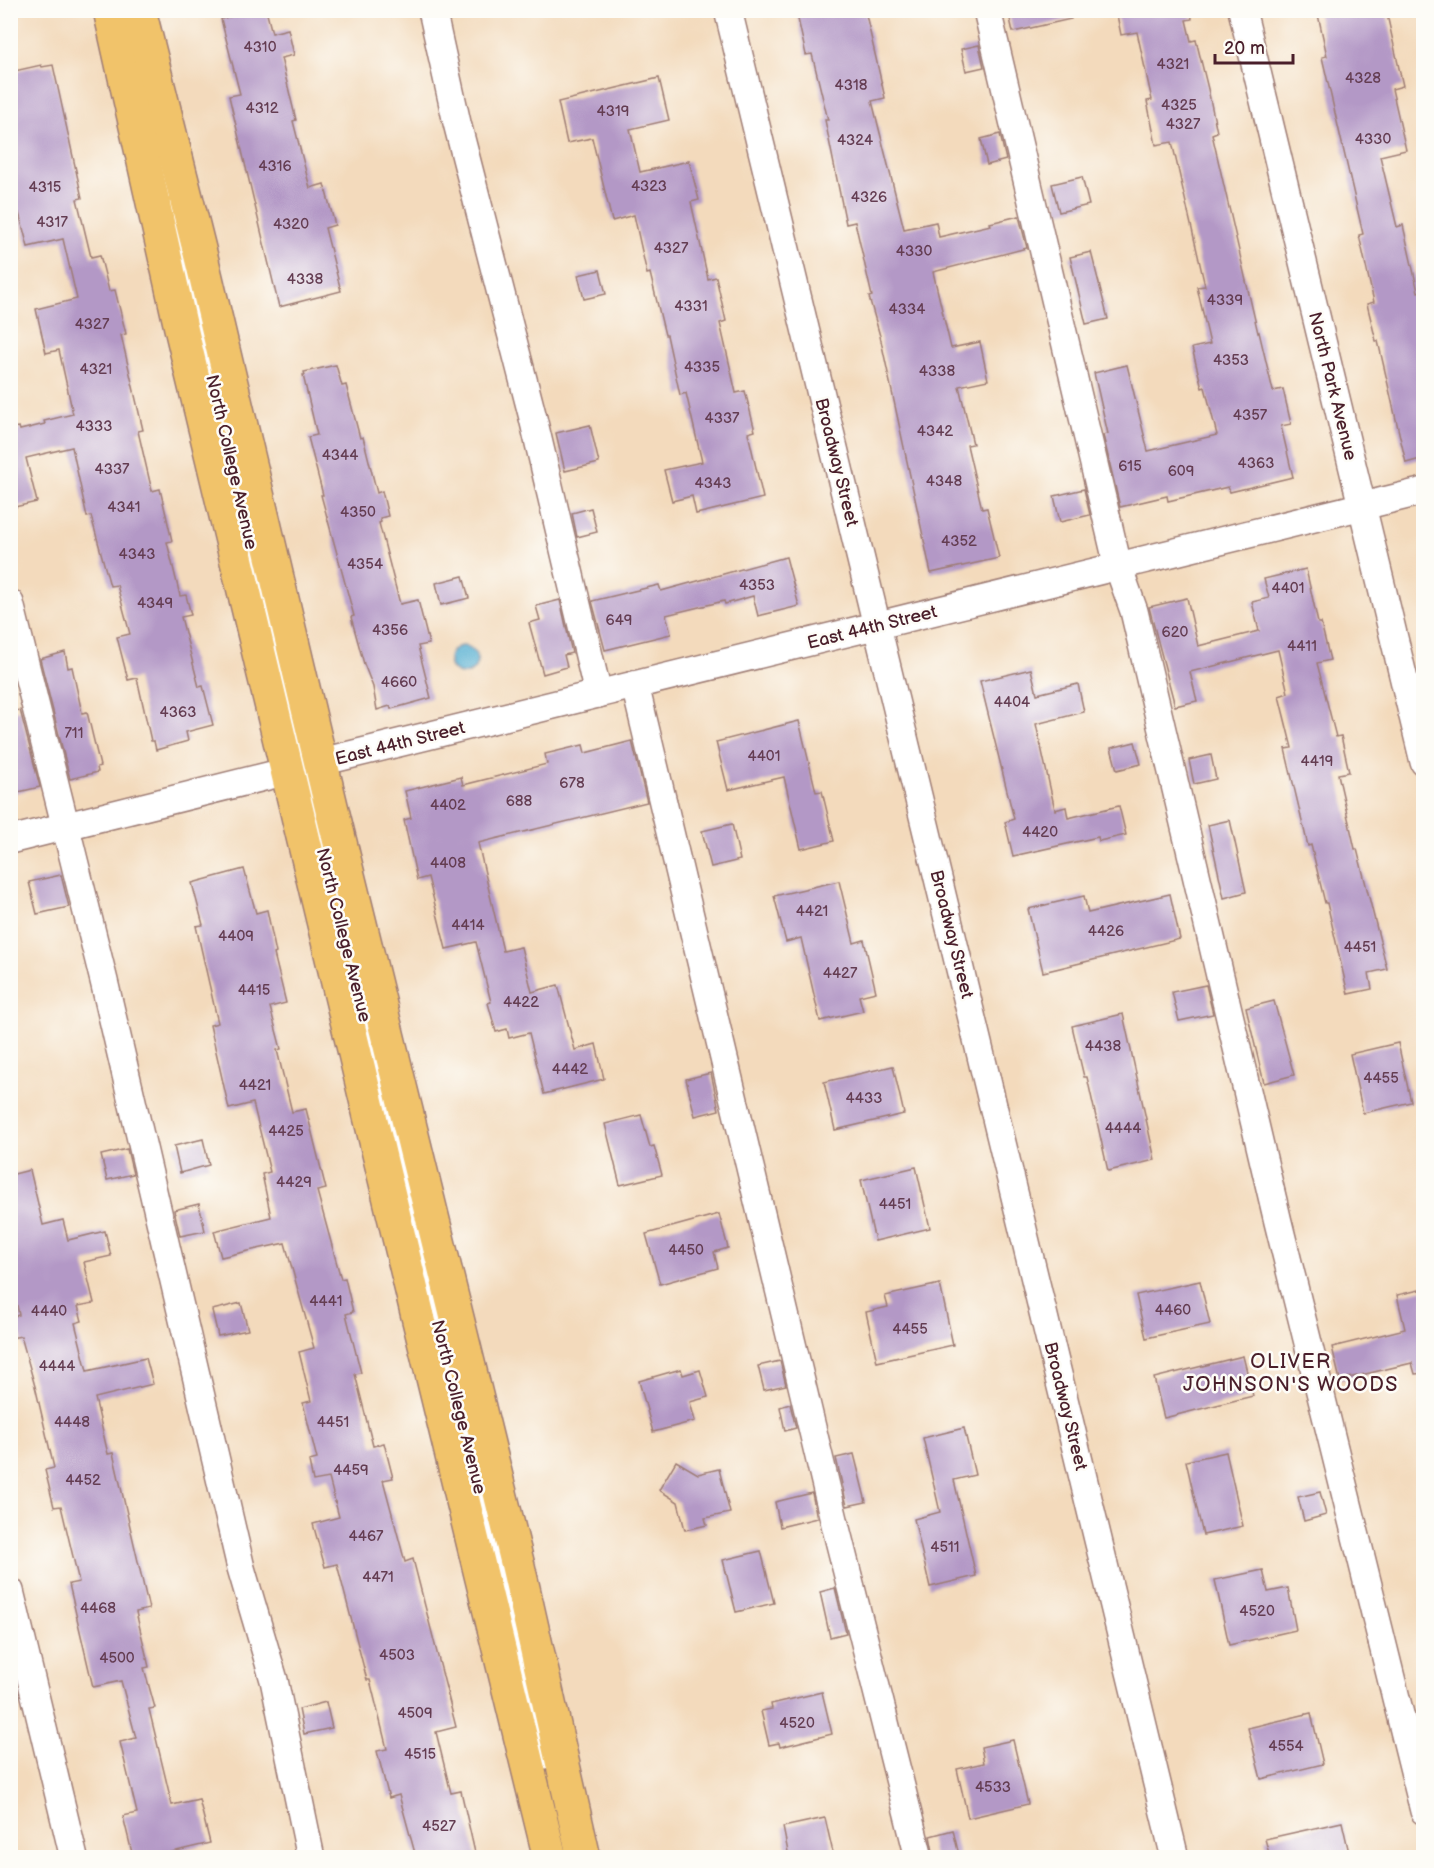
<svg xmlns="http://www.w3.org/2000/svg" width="1434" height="1868" font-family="'Balsamiq Sans',sans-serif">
  <rect width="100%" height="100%" fill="#fdfcf7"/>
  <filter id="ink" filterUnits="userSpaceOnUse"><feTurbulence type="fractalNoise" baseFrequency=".0167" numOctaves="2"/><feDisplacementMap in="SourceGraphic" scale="12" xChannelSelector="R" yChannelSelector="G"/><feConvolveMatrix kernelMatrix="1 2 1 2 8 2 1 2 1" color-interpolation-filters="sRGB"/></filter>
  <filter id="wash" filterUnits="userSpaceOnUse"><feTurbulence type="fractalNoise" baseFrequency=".008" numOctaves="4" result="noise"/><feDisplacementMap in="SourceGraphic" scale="24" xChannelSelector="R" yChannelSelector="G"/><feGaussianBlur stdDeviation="1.35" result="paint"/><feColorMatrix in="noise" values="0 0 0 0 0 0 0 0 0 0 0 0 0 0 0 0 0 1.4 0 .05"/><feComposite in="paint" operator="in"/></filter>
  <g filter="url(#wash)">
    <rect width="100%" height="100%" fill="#f3dabc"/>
    <!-- water -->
    <circle fill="#55afd2" stroke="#50677e" stroke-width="1.5" cx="463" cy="660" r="14"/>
    <g id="blocks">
      <!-- building -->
      <g fill="#b398c6">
        <path d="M256,10H266L272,33L288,29L294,55L281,58L296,120L293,121L310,188L324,184L335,225L325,228L341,291L279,307L229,96L240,94L221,19Z"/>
        <path d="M796,10H865L885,98L872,101L904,229L936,222L939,237L991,225L990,223L1019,216L1027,248L933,272L951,348L980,342L988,380L959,386L973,444L967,445L982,509L987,508L999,558L931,573L880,336L869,297L872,296L855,222L846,224L825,120H828L812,54L806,55Z"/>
        <path d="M1008,10H1070L1071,19L1013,32Z"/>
        <path d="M1116,10H1191L1192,19L1186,20L1191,41L1196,40L1208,89L1217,132L1212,134L1258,333L1259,332L1273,391L1283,389L1291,424L1281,426L1293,477L1230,492L1228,487L1168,501L1167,496L1120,507L1103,435L1108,434L1094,373L1127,365L1148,451L1217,435L1205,387L1202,388L1192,348L1210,344L1197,287L1205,286L1172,142L1156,145L1147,101L1152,100L1137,32L1121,35Z"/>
        <path d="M1317,10H1386L1403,86L1392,89L1406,150L1380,156L1397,227L1403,225L1418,292L1424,291V458L1406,463L1378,341H1376L1367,304L1374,302L1359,235L1363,234L1322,57L1327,56Z"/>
        <path d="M979,45L984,67L966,71L961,49Z"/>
        <path d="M41,65L42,67L53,65L82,198L77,199L91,257L100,255L109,291L115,290L126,334L121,335L143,430L138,431L152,491L160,489L172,541L167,542L180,596L186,595L191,615L181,617L199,687L203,686L213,725L186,732L188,741L156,750L154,741H151L137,678L128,680L117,637L130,634L117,585L110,586L91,516L87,517L72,447L26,458L37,502L10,508V428L19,427L20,430L45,424L44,421L73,414L59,350L46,353L36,309L77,299L63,239L28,247L19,213L10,215V72Z"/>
        <path d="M659,78L669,120L630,129L640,172L689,161L699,200L691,202L708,279L716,277L726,321L720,323L736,393L745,391L755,431L748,433L763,498L696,514L692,496L672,501L664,470L702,462L686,393L680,395L667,335H665L650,273L647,274L634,215L612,221L592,138L567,143L558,102Z"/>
        <path d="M1000,134L1006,160L987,165L981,139Z"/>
        <path d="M1082,177L1089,205L1059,212L1052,184Z"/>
        <path d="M1091,252L1108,319L1086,324L1070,257Z"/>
        <path d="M600,270L606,294L584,299L578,275Z"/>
        <path d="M336,365L342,386L346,385L360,438L363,437L377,493L382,491L388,516L380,518L381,522L379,523L400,604L418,600L429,644L418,646L431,698L391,709L390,706L377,710L373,687L364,664L351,617L354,616L321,495H323L308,437L317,435L303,375H305L304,372Z"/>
        <path d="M590,425L599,463L565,471L556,433Z"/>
        <path d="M1084,489L1090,515L1060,522L1054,496Z"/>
        <path d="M591,508L597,532L577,537L572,513Z"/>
        <path d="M786,557L799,606L758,616L753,596L725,604L724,601L666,615L671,634L605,650L592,601L659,585L661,591Z"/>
        <path d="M1306,569L1318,623H1321L1330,660L1317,663L1336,737L1341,736L1349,772L1338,774L1355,849H1357L1387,969L1369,973L1372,989L1348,994L1327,903H1325L1311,845L1308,846L1285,749L1292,748L1279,696L1288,693L1278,650L1190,672L1197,701L1175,706L1149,607L1187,598L1198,646L1259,631L1252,602L1269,598L1264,579Z"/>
        <path d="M463,576L469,598L441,605L436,583Z"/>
        <path d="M560,600L572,653L564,655L567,667L543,674L529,623L540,620L536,606Z"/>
        <path d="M65,652L68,668L72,667L82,713L87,712L100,766L97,767L98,772L70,779L40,659Z"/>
        <path d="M1031,669L1037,694L1078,684L1084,712L1036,724L1055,810L1066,807L1068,818L1119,806L1126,835L1099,841L1098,837L1013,856L1005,822L1014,819L980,681Z"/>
        <path d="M20,710L40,787L10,794V712Z"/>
        <path d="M799,721L816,792L822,791L834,841L801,849L784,777L728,790L716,742Z"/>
        <path d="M632,741L647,802L478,843L503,951L521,947L532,992L558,985L575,1050L596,1044L604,1079L544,1094L529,1033L509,1038L507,1029L496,1032L488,1003L491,1002L476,942L446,949L428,877L417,880L404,820L411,818L405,791L461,777L463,785L547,764L545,754L583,745L585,753Z"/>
        <path d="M1135,742L1141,764L1117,770L1111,748Z"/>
        <path d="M1211,755L1216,779L1194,784L1189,760Z"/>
        <path d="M1230,820L1246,892L1224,898L1208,825Z"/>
        <path d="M732,824L740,860L711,867L702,831Z"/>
        <path d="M244,869L256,913L267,910L276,953L274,954L286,1003L270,1007L281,1049L277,1050L292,1112L306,1109L326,1189L317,1191L341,1279L345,1278L353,1312L346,1314L361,1373L355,1374L373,1446L384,1443L393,1478L383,1480L405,1562L413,1559L456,1727L436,1732L451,1793L461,1791L476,1857H416L399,1795L389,1798L377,1751L387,1749L370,1680H367L337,1564L325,1567L313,1524L339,1517L329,1478L313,1481L309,1461L317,1459L303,1403L311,1401L299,1352L314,1348L285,1243L221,1257L214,1231L271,1217L262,1174L270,1172L253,1103L229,1109L210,1025L218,1023L196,926L203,925L192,883Z"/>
        <path d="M61,875L69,907L37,914L29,882Z"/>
        <path d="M839,881L854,943L864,940L876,992L859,996L863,1011L820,1021L801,938L786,942L774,896Z"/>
        <path d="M1170,894L1180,939L1043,972L1028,909L1084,896L1088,913Z"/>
        <path d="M1206,985L1213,1014L1179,1021L1172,992Z"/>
        <path d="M1274,1001L1294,1075L1264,1083L1246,1008Z"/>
        <path d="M1123,1014L1155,1160L1108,1171L1087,1077H1084L1072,1026Z"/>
        <path d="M1398,1043L1411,1102L1363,1113L1350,1054Z"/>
        <path d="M893,1066L904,1114L835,1130L824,1082Z"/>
        <path d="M711,1073L719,1110L695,1116L686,1079Z"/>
        <path d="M641,1115L650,1147L654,1146L662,1175L620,1185L605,1124Z"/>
        <path d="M203,1139L209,1165L180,1173L174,1146Z"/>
        <path d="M127,1149L133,1174L107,1180L101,1155Z"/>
        <path d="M916,1167L930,1228L875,1241L861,1180Z"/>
        <path d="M30,1170L43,1225L63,1220L68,1240L105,1231L111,1256L84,1262L94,1303L78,1306L82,1321L75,1323L87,1371L146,1358L153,1384L95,1398L108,1454L113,1453L149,1609L136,1612L149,1667L144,1668L155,1708L149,1709L172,1805L199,1799L210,1843L151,1857H133L123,1816L137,1813L120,1742L136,1738L121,1681L93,1687L69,1584L79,1582L61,1506L54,1507L45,1470L54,1468L36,1390L21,1336L10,1338V1317L19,1315L10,1272V1175Z"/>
        <path d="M199,1204L205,1231L180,1236L174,1210Z"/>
        <path d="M719,1214L728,1248L714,1252L718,1268L660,1284L646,1234Z"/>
        <path d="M1200,1281L1210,1324L1146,1338L1136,1295Z"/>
        <path d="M940,1284L953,1345L877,1362L866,1312L888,1307L885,1296Z"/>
        <path d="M1424,1289V1373L1415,1374L1412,1363L1340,1380L1332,1347L1405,1329L1397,1295Z"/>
        <path d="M241,1303L248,1330L218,1336L212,1310Z"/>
        <path d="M1243,1356L1253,1396L1164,1418L1154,1378Z"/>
        <path d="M780,1361L786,1385L764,1390L758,1366Z"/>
        <path d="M681,1369L683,1375L700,1370L708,1397L690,1402L695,1421L653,1432L639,1381Z"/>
        <path d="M790,1404L796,1428L785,1431L780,1407Z"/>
        <path d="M964,1428L975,1475L954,1480L976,1576L930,1587L914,1519L940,1512L923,1438Z"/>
        <path d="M1226,1452L1243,1526L1203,1535L1186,1461Z"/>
        <path d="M854,1454L866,1502L847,1506L836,1458Z"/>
        <path d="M676,1461L698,1474L719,1469L730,1513L705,1518L707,1525L685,1530L678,1502L659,1490Z"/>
        <path d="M1320,1492L1326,1515L1304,1521L1298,1497Z"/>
        <path d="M812,1493L817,1518L780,1527L775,1502Z"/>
        <path d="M761,1551L774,1603L736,1612L723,1560Z"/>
        <path d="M1263,1570L1268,1592L1288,1588L1296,1630L1229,1645L1215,1580Z"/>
        <path d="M835,1588L846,1633L830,1637L820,1592Z"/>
        <path d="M822,1692L832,1734L780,1747L779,1743L769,1745L761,1711L772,1709L771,1704Z"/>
        <path d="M326,1702L332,1728L304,1734L299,1709Z"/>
        <path d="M1311,1713L1323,1764L1261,1779L1248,1728Z"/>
        <path d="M1013,1740L1028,1804L968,1818L957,1769L984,1763L981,1747Z"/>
        <path d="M825,1818L834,1857H789L783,1827Z"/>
        <path d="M1342,1822L1350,1857H1270L1265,1839Z"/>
        <path d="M953,1830L959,1855L934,1857L930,1836Z"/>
      </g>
    </g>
  </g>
  <g filter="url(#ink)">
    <use href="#blocks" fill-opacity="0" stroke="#9e7c74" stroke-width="1.5"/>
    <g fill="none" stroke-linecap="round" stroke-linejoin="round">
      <!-- minor casing -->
      <g stroke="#9e7c74" stroke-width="30">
        <g id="minor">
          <path d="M432,10L457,123L533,418L598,694"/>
          <path d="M728,10L1175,1858"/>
          <path d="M987,10L1118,566L1134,611L1278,1222L1424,1811"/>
          <path d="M1242,10L1424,762"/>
          <path d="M163,172L432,1299L545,1756"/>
          <path d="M10,603L104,981L241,1568L274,1680L311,1858"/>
          <path d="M635,685L836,1528L919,1858"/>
          <path d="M321,762L1424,491"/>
          <path d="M10,840L288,771"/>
          <path d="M10,1591L74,1858"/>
        </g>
      </g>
      <!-- major casing -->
      <g stroke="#9e7c74" stroke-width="36">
        <g id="major">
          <path d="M110,10L181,328L416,1308L550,1858"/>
          <path d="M139,10L202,261L331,806L518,1566L584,1858"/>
        </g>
      </g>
      <!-- minor -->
      <use href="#minor" stroke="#fff" stroke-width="27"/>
      <!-- major -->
      <use href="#major" stroke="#f1c36a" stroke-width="33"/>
    </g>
  </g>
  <g text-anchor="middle" stroke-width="5" stroke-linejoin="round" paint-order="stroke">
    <!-- number labels -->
    <g font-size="15" fill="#643d52">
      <text x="260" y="52">4310</text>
      <text x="1173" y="69">4321</text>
      <text x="1363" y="83">4328</text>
      <text x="851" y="90">4318</text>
      <text x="1179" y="110">4325</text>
      <text x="262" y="113">4312</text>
      <text x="613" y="116">4319</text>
      <text x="1183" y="129">4327</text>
      <text x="1373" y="144">4330</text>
      <text x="855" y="145">4324</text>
      <text x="275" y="171">4316</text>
      <text x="649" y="191">4323</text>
      <text x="45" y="192">4315</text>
      <text x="869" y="202">4326</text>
      <text x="52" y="227">4317</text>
      <text x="291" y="229">4320</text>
      <text x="671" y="253">4327</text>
      <text x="914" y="256">4330</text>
      <text x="305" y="284">4338</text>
      <text x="1225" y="305">4339</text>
      <text x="691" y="311">4331</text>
      <text x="907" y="314">4334</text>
      <text x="92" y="329">4327</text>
      <text x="1231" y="365">4353</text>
      <text x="702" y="372">4335</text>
      <text x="96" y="374">4321</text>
      <text x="937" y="376">4338</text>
      <text x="1250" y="420">4357</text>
      <text x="722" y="423">4337</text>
      <text x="94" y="431">4333</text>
      <text x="935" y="436">4342</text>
      <text x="340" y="460">4344</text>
      <text x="1256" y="468">4363</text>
      <text x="1130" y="471">615</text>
      <text x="112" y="474">4337</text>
      <text x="1181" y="476">609</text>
      <text x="944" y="486">4348</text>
      <text x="713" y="488">4343</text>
      <text x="124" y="512">4341</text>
      <text x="358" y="517">4350</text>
      <text x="959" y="546">4352</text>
      <text x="137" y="559">4343</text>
      <text x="365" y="569">4354</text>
      <text x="757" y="590">4353</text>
      <text x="1288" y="593">4401</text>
      <text x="155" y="608">4349</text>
      <text x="619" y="625">649</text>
      <text x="390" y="635">4356</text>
      <text x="1175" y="637">620</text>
      <text x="1302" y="651">4411</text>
      <text x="399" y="687">4660</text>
      <text x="1012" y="707">4404</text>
      <text x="178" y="717">4363</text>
      <text x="74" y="738">711</text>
      <text x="764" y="761">4401</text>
      <text x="1317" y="766">4419</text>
      <text x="572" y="788">678</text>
      <text x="519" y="806">688</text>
      <text x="448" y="810">4402</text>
      <text x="1040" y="837">4420</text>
      <text x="448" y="868">4408</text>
      <text x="812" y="916">4421</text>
      <text x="468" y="930">4414</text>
      <text x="1106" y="936">4426</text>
      <text x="236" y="941">4409</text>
      <text x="1360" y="952">4451</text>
      <text x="840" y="978">4427</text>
      <text x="254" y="995">4415</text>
      <text x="521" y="1007">4422</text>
      <text x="1103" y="1051">4438</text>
      <text x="570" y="1074">4442</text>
      <text x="1381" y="1083">4455</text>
      <text x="255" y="1090">4421</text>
      <text x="864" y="1103">4433</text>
      <text x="1123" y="1133">4444</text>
      <text x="286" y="1136">4425</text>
      <text x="294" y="1187">4429</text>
      <text x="895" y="1209">4451</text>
      <text x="686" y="1255">4450</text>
      <text x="326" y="1306">4441</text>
      <text x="1173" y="1315">4460</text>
      <text x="49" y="1316">4440</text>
      <text x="910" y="1334">4455</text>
      <text x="57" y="1371">4444</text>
      <text x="72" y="1427">4448</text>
      <text x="333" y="1427">4451</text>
      <text x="351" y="1475">4459</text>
      <text x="83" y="1485">4452</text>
      <text x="366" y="1541">4467</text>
      <text x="945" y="1552">4511</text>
      <text x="378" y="1582">4471</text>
      <text x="98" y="1613">4468</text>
      <text x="1257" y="1616">4520</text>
      <text x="397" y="1660">4503</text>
      <text x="117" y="1663">4500</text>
      <text x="415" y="1718">4509</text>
      <text x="797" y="1728">4520</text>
      <text x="1286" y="1751">4554</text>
      <text x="420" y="1759">4515</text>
      <text x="993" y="1792">4533</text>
      <text x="439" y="1831">4527</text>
    </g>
    <!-- street labels -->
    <g font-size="18" fill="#4a1f2b" stroke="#fdfcf7">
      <text transform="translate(1333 386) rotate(76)" y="6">North Park Avenue</text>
      <text transform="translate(232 462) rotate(77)" y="6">North College Avenue</text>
      <text transform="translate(837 462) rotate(76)" y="6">Broadway Street</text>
      <text transform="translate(872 627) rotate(-14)" y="6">East 44th Street</text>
      <text transform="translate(400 743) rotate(-14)" y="6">East 44th Street</text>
      <text transform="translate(952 934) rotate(76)" y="6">Broadway Street</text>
      <text transform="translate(344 935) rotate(76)" y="6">North College Avenue</text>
      <text transform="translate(1066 1406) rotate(76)" y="6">Broadway Street</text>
      <text transform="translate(459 1407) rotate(76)" y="6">North College Avenue</text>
    </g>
    <!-- neighbourhood labels -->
    <g font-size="20" letter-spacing="1.5" fill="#4a1f2b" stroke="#fdfcf7">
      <text x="1291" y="1368">OLIVER<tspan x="1291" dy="23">JOHNSON'S WOODS</tspan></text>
    </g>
  </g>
  <!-- margin -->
  <rect width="1434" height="1868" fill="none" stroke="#fdfcf7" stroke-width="36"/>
  <!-- scale -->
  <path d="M1215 54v9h78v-9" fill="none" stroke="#4a1f2b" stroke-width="3"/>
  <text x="1224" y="54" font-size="18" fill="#4a1f2b" stroke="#fdfcf7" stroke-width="4.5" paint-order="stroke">20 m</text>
</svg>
